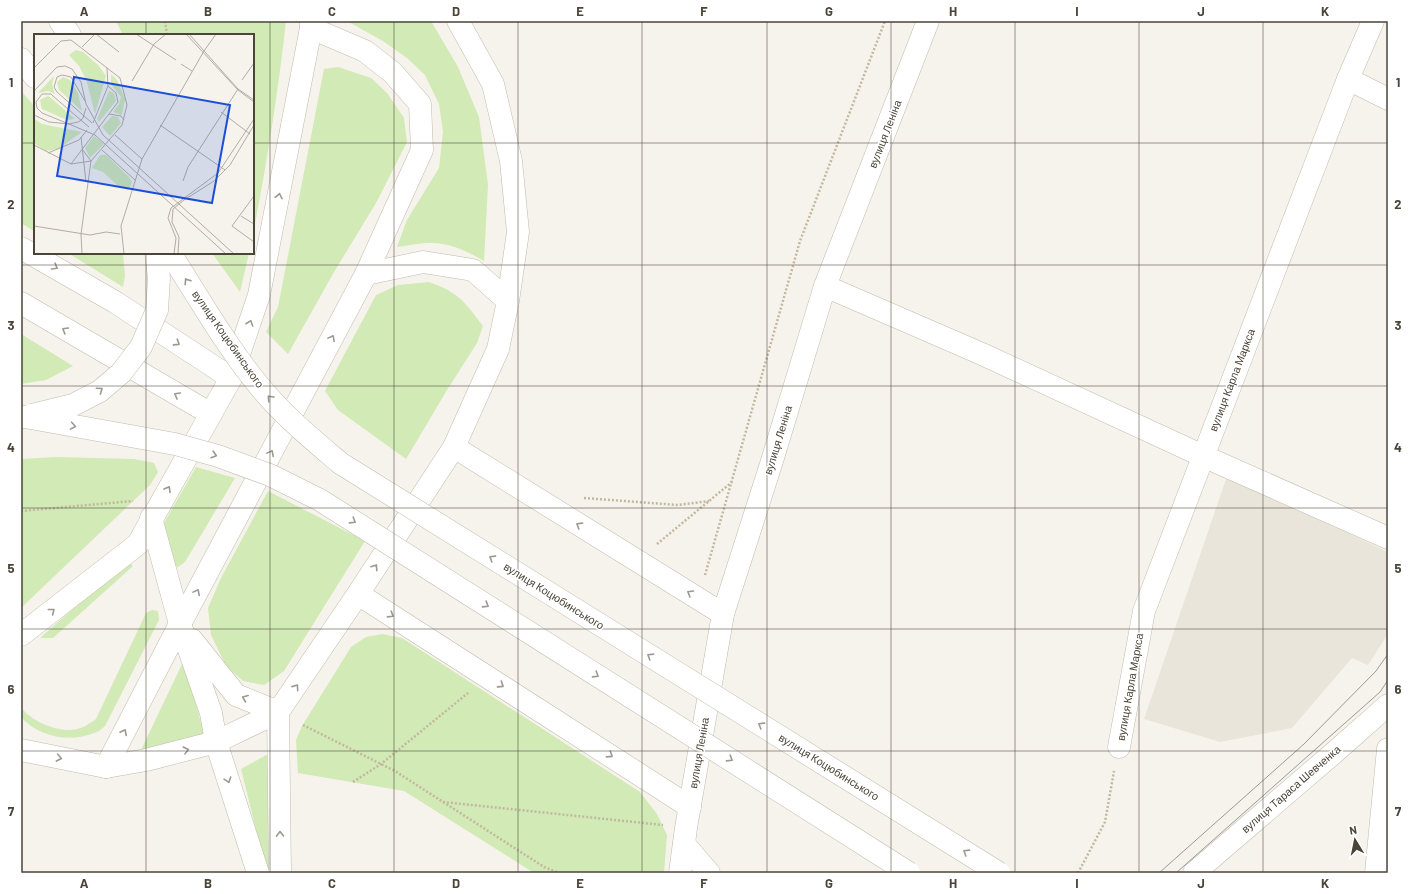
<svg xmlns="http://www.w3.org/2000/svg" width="1409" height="894" font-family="Barlow,sans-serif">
  <rect width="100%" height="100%" fill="#f6f3ec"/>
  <!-- residential -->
  <path fill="#eae5da" d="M1226,479L1331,525L1388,552V634L1368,665L1352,658L1292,728L1220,742L1144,719Z"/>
  <!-- grass -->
  <g fill="#d2eab5">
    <path d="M116,21H286C278,93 267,163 253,234V35H123Z"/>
    <path d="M347,21H431L458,67L479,117L488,185L484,261C467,251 449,242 428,243C418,243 407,246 397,247L407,220L439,168L443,132L439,104L425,75L407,58L383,41Z"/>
    <path d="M338,67L371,78L387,93L404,118L407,142L376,203L334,272L288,354L266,332L278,307L324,69Z"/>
    <path d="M21,91L35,107V232L21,223Z"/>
    <path d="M68,253H123L125,276L123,287Z"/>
    <path d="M212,253H249L240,292Z"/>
    <path d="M429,282C458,292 465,302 483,326L477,343L447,390L406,459L338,410L325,391L376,295L398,285Z"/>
    <path d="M21,334L73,366L46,380L21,384Z"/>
    <path d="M56,457L134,459L154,463L158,472L150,485L21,608V459Z"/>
    <path d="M196,467L235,478L185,562L178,567L171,565L164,536V523Z"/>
    <path d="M268,491L365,541L284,671L264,685L243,681L226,666L211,635L208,608L221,578Z"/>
    <path d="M127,561L133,566L53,638H40Z"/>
    <path d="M152,610L158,611L159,620L105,726C102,729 98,732 94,733C71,743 38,737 21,717V707C29,720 55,731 71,730C81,729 88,725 96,719L146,613Z"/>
    <path d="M382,634L402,638L640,792L657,814L667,835L664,873H534L404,791L298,773L296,740L302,726L351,647L366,637Z"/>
    <path d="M184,660L204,734L141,750Z"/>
    <path d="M268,754L271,873H267L241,769Z"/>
  </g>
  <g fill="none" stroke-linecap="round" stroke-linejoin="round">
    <!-- minor casing -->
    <g stroke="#c2bbae" stroke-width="23">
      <g id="minor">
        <path d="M60,21L70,35"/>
        <path d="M21,59L35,77"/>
        <path d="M1348,79L1388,99"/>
        <path d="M21,248L115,302L231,378"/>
        <path d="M366,274L423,262L473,270L508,301"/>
        <path d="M825,286L982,354L1203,456L1388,538"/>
        <path d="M21,303L211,414"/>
        <path d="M454,447L723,614"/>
        <path d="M151,518L180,624L211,713L216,742L258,873"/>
        <path d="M358,594L690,807"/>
        <path d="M21,635L138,544L231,378L259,295L311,28V21"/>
        <path d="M192,640L236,695L278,712L280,873"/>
        <path d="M1119,747L1144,611L1348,79L1373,21"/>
        <path d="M21,750L106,767L146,760L216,742L278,712L358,594L454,447L498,349L508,301L518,232L511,161L493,84L458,21"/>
        <path d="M106,767L180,624L366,274L422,150L420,104L393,73L365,51L311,28"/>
        <path d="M684,844L709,873"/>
        <path d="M680,873L686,828L723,614L772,461L825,286L928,21"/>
        <path d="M1194,873L1336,751L1388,705"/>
        <path d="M1376,873L1388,749"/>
      </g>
    </g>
    <!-- path -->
    <g stroke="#c4b79f" stroke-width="2.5" stroke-dasharray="2 2" stroke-linecap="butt">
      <path d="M165,21L167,35"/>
      <path d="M584,498L678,505L709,501"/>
      <path d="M21,511L133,501"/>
      <path d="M657,544L732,482"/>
      <path d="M705,575L800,241L885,21"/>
      <path d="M303,725L395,771L544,867L559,873"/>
      <path d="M353,782L381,764L468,693"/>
      <path d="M443,802L663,825"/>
      <path d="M1078,873L1105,822L1114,771"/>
    </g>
    <!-- minor -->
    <use href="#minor" stroke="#fff" stroke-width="22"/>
    <!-- tram -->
    <g stroke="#9a9a9a" stroke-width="1">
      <path d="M1159,873L1304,744L1376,671L1388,654"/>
      <path d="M1176,873L1380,692L1388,680"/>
    </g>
    <!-- minor-bridge casing -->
    <g stroke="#c2bbae" stroke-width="23" stroke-linecap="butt">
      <g id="minor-bridge">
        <path d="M170,253C199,298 226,346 260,387C284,416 312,439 340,463L999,873"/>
        <path d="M32,415L73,405L100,391L121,373L141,347L157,310L159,278L156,253"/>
        <path d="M21,417H25L175,444L218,456L270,475L320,500L909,873"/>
      </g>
    </g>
    <!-- minor-bridge -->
    <use href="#minor-bridge" stroke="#fff" stroke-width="22"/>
  </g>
  <!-- one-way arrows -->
  <defs><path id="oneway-chevron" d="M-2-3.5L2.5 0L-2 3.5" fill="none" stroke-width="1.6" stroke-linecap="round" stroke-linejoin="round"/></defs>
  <g stroke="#9c9892">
    <use href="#oneway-chevron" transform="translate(279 196) rotate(-79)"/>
    <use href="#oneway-chevron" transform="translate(55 267) rotate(30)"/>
    <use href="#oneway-chevron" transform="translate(187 281) rotate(-123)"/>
    <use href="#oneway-chevron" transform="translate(250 323) rotate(-71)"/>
    <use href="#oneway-chevron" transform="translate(65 330) rotate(-149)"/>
    <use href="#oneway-chevron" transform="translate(332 338) rotate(-62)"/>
    <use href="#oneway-chevron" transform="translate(177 343) rotate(33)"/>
    <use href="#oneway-chevron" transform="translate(100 390) rotate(-35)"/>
    <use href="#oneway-chevron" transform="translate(177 395) rotate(-150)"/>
    <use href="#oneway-chevron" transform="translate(270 398) rotate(-133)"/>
    <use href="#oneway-chevron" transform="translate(73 426) rotate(10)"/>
    <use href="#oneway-chevron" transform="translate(271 453) rotate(-62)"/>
    <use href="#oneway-chevron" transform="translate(214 455) rotate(17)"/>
    <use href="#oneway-chevron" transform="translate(168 489) rotate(-60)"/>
    <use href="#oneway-chevron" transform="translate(353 521) rotate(32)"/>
    <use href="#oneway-chevron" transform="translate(579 525) rotate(-148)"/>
    <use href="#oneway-chevron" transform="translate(492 558) rotate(-148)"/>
    <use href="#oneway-chevron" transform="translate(375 567) rotate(-57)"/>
    <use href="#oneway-chevron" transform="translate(197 592) rotate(-62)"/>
    <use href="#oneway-chevron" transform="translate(690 593) rotate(-149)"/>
    <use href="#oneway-chevron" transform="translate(486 605) rotate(32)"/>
    <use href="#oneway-chevron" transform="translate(52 611) rotate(-38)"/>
    <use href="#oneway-chevron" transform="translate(391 615) rotate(32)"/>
    <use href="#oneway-chevron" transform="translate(650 656) rotate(-148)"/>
    <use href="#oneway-chevron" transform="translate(596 675) rotate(32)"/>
    <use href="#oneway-chevron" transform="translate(501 685) rotate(33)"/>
    <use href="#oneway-chevron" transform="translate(296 687) rotate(-55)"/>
    <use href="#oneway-chevron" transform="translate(245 698) rotate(-158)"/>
    <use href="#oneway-chevron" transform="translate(761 725) rotate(-148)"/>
    <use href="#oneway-chevron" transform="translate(124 732) rotate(-63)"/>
    <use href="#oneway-chevron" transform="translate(186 750) rotate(-14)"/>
    <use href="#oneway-chevron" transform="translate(610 755) rotate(33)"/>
    <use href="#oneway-chevron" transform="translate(59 758) rotate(11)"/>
    <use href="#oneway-chevron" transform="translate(730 759) rotate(32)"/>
    <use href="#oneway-chevron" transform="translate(228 780) rotate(72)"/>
    <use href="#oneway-chevron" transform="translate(280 834) rotate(-91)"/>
    <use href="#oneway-chevron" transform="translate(966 852) rotate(-148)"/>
  </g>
  <!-- grid -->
  <path fill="none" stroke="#4b4439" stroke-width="1" stroke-opacity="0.55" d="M146,21V35M270,21V873M394,21V873M518,21V873M642,21V873M767,21V873M891,21V873M1015,21V873M1139,21V873M1263,21V873M21,143H35M253,143H1388M146,253V873M21,265H1388M21,386H1388M21,508H1388M21,629H1388M21,751H1388"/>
  <g text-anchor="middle" stroke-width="3" stroke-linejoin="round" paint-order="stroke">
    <!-- street labels -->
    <g font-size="11" fill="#4b4439" stroke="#fff">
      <text transform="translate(885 134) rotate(-69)" y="4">вулиця Леніна</text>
      <text transform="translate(228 339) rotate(55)" y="4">вулиця Коцюбинського</text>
      <text transform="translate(1232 380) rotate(-69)" y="4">вулиця Карла Маркса</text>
      <text transform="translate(778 440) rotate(-73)" y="4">вулиця Леніна</text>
      <text transform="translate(554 596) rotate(32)" y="4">вулиця Коцюбинського</text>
      <text transform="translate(1130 687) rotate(-80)" y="4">вулиця Карла Маркса</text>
      <text transform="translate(699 753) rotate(-80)" y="4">вулиця Леніна</text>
      <text transform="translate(829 767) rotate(32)" y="4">вулиця Коцюбинського</text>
      <text transform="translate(1291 789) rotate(-41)" y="4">вулиця Тараса Шевченка</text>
    </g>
  </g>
  <!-- overview -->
  <g transform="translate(34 34)">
    <rect width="220" height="220" fill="#f6f3ec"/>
    <path d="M42,16L49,18L64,31L72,42L61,80L52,45L45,32L35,21ZM77,40L83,46L91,65L88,81L79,78L85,70L87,63L77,50ZM20,42L18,51L21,60L14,57L4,59ZM29,43L36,46L44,59L48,77L25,56L23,48ZM75,57L80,59L82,67L65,88L63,85ZM14,62L17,64L41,85L33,86L8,75L6,66ZM78,82L84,83L87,89L76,102L68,93ZM0,85L8,90L48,98L24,115L12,117L0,109ZM60,102L70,110L56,124L51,114ZM66,121H72L95,143L98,148L95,156L84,152L69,138L58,134Z" fill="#d2eab5"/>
    <path fill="none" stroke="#b2ada4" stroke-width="1" d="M62,0L85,18M102,0L142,26M152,0L204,56L220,68M155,0L204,55L220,66M48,13L61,0M170,17L182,0M147,30L158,37M0,34L27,7L37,6L86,44L93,71L88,91L57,127L37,130L0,111M208,46L220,29M98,47L120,10L132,0M0,57L23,33L31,32L38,35L47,48L52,70L69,101L200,220M51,67L37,43L28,41L23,43L20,53L23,58L58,89M52,74L49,84L46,87L44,88L35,90L8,79L3,74L2,68L8,60H17L19,62L42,82L55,93M187,78L216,100M75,80L87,82L90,86M0,81L15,88L35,90L61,101L192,220M59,89L74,52L73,34M126,91L191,136M81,101L108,125M47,103L52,148M48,115L57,127L47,200L48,220M68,116L101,146M14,119L45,106L53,96M37,130L84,68L82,59L74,52M149,147L154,133L204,55M220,162L198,192L220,208M207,182L220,190M0,192L56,201L72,198L86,200M90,220L87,192L108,125L170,17M140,220L142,204L134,184L137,174L184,139L220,85M144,220L145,203L138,188L139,175L150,166L180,147L196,131L220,91"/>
    <path fill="#1d4ed8" fill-opacity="0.15" stroke="#1d4ed8" stroke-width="2" d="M40,43L196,71L178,169L23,142Z"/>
    <rect width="220" height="220" fill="none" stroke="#4b4439" stroke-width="2"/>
  </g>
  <!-- border -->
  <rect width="1409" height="894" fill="none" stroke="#ffffff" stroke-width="44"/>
  <!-- north arrow -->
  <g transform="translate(1355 840) rotate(350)" stroke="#ffffff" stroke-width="3" paint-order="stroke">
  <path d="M0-3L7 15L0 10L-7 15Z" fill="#4b4439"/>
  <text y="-6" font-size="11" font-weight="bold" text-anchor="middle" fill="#4b4439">N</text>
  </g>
  <rect x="22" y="22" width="1365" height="850" fill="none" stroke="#4b4439" stroke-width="1.5"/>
  <g font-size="13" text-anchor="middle" font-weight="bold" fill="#4b4439">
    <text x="84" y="16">A</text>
    <text x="208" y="16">B</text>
    <text x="332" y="16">C</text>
    <text x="456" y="16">D</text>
    <text x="580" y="16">E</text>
    <text x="704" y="16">F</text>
    <text x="829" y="16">G</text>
    <text x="953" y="16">H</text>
    <text x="1077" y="16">I</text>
    <text x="1201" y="16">J</text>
    <text x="1325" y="16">K</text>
    <text x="11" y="87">1</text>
    <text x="1398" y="87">1</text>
    <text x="11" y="209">2</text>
    <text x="1398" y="209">2</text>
    <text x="11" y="330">3</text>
    <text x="1398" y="330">3</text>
    <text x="11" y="452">4</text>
    <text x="1398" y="452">4</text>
    <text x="11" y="573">5</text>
    <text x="1398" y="573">5</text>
    <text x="11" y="694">6</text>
    <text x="1398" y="694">6</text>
    <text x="11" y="816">7</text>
    <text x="1398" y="816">7</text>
    <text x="84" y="888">A</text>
    <text x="208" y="888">B</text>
    <text x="332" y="888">C</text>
    <text x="456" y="888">D</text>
    <text x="580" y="888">E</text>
    <text x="704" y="888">F</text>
    <text x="829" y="888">G</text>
    <text x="953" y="888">H</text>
    <text x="1077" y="888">I</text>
    <text x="1201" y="888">J</text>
    <text x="1325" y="888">K</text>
  </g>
</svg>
